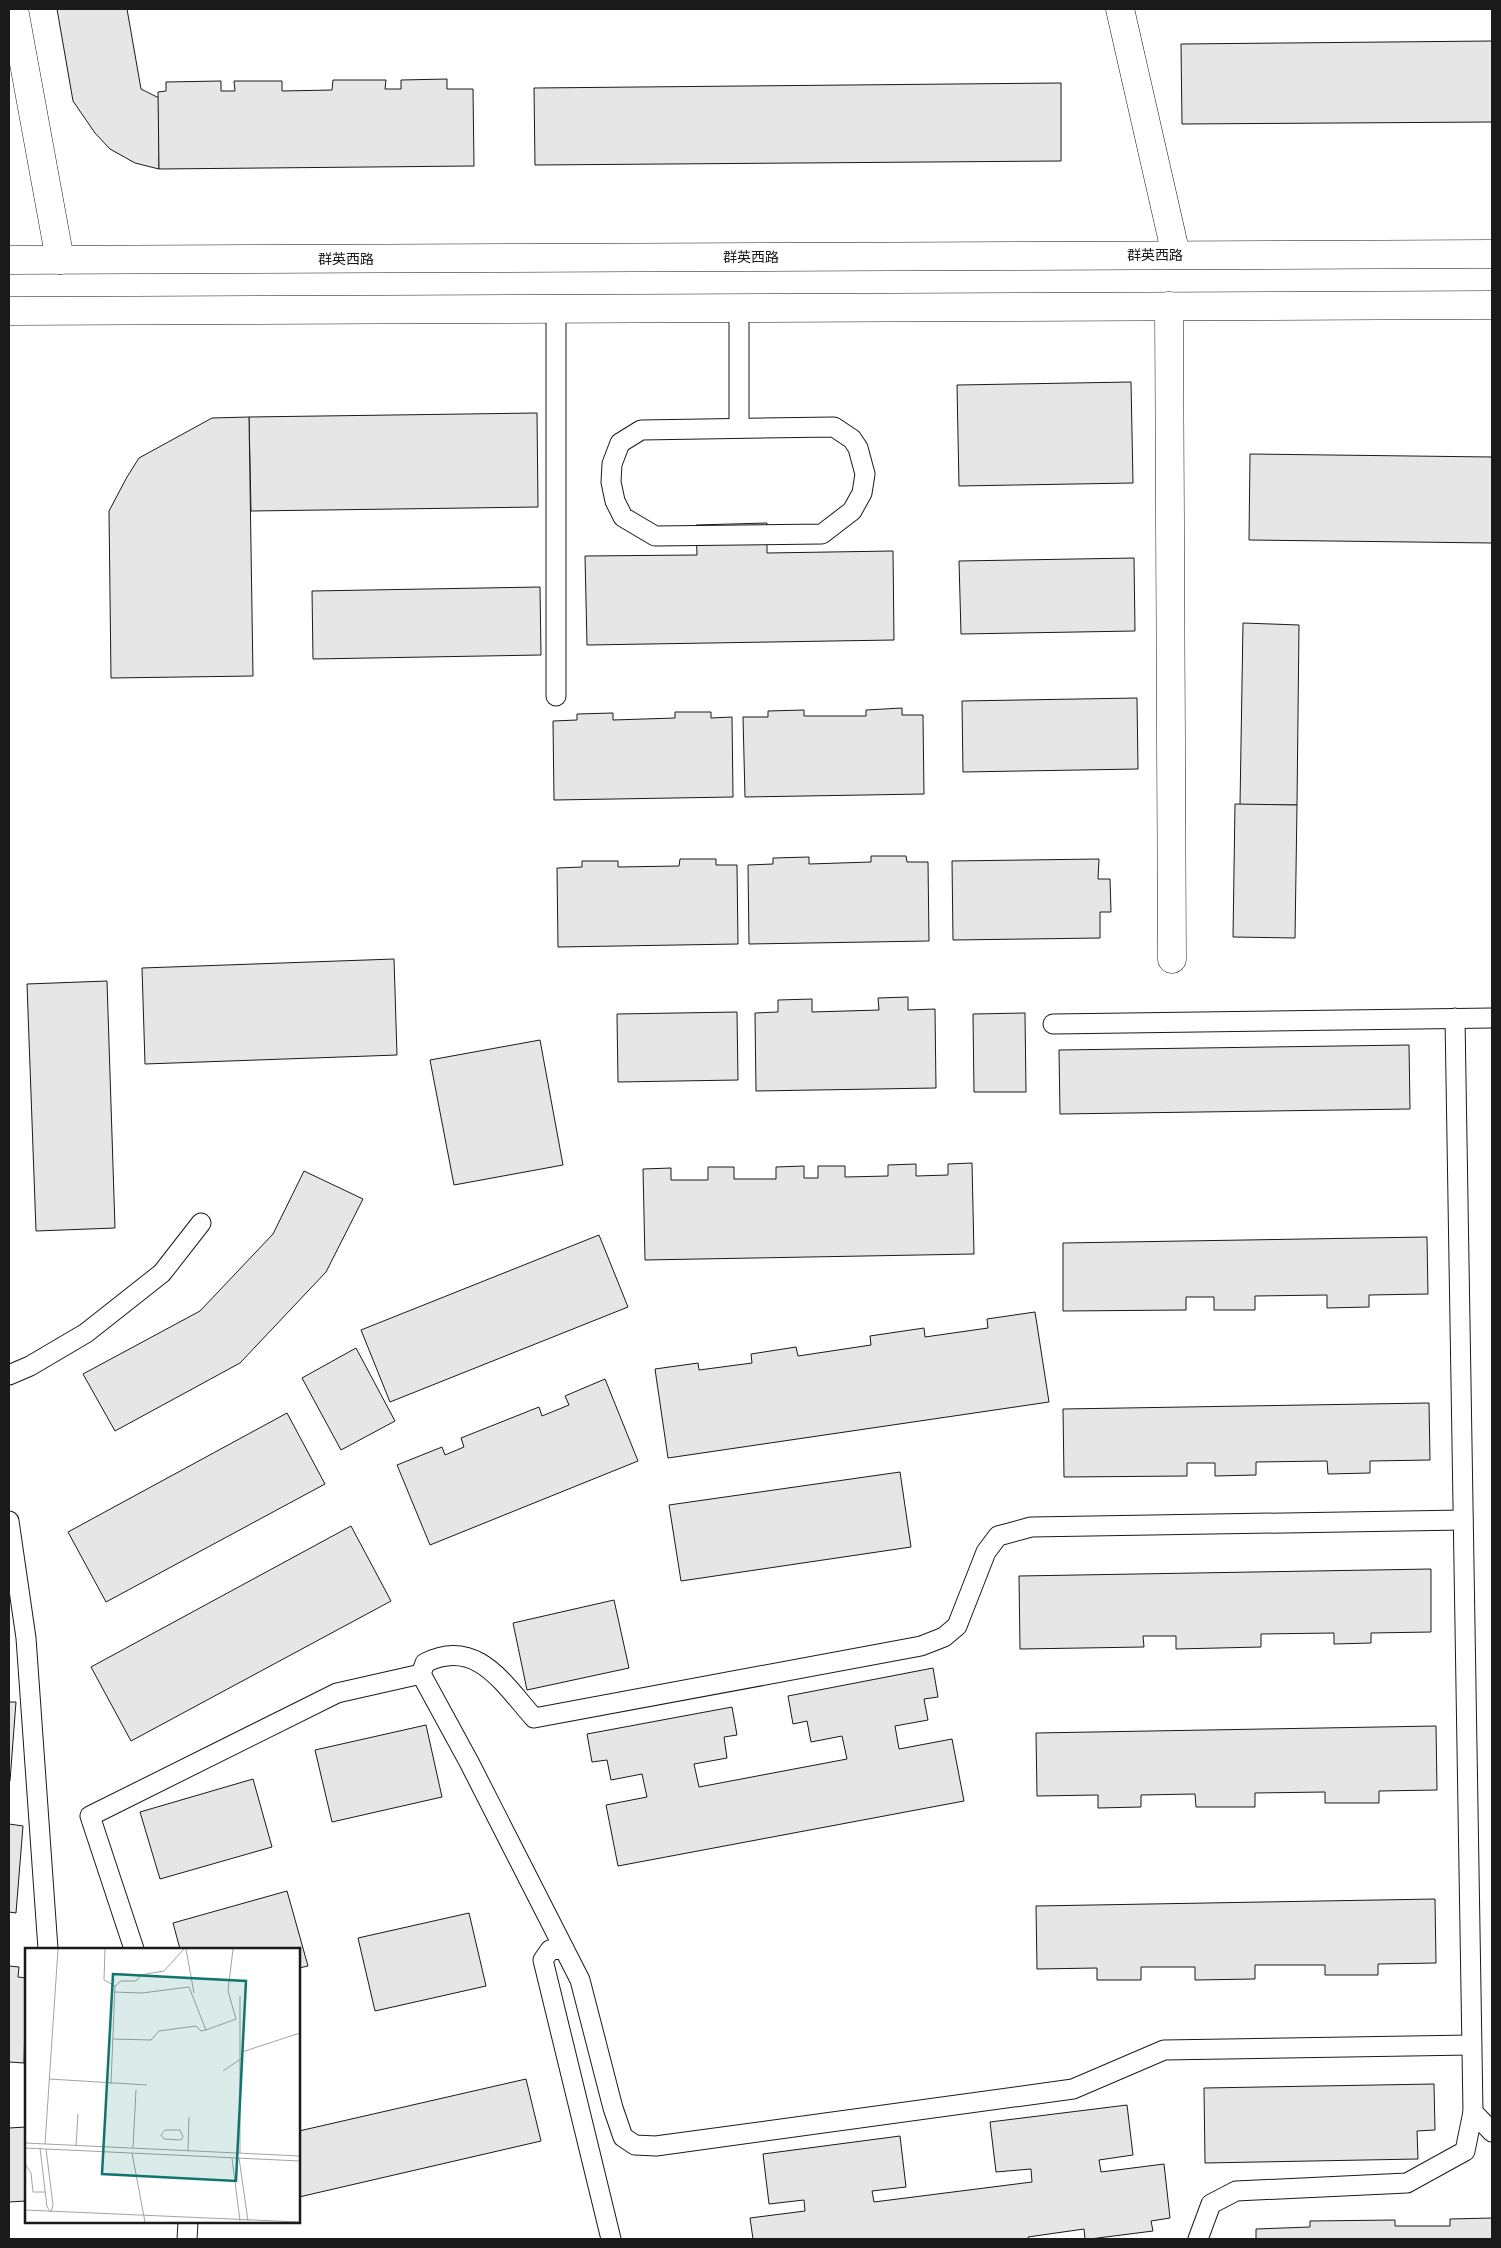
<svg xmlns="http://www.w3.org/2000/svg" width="1501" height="2248" font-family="Helvetica,'Noto Sans SC',sans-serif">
  <rect width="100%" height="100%" fill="#fff"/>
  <!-- building -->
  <g fill="#e6e6e6" stroke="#1a1a1a">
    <path d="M57,9H127L141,89L159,98V169L135,163L110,149L95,133L73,101Z"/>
    <path d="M1492,41V122L1182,124L1181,44Z"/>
    <path d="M447,79V89H473L474,166L159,169L158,92L166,91V82L221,81V91H235L234,81H282V91L332,90L333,80H386L385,89H401V80Z"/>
    <path d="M1061,83V161L535,165L534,88Z"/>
    <path d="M1131,382L1133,483L959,486L957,385Z"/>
    <path d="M537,413L538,507L251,511L249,417Z"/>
    <path d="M249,417L253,676L111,678L109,511L127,477L139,458L212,418Z"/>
    <path d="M1250,454L1492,457V543L1249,540Z"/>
    <path d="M767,523V553L893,551L894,640L587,645L585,556L697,555L696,525Z"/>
    <path d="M1134,558L1135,631L961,634L959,561Z"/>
    <path d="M540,587L541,655L313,659L312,591Z"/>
    <path d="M1243,623L1299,625L1297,805H1240Z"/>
    <path d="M1137,698L1138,769L963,772L962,701Z"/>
    <path d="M902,708V715H923L924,794L745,797L743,717H768V711L804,710V716H866V710Z"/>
    <path d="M675,712H711V718L732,717L733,797L554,800L553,721L577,720V714L613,713V720L675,718Z"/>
    <path d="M1235,804L1297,805L1295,938L1233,937Z"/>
    <path d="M871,856H906L907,862H928L929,941L749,944L748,865L773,864V858L809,857V864L871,862Z"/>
    <path d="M680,859H716V865H737L738,944L558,947L557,868L582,867V861H618V867L679,866Z"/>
    <path d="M1099,859L1098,879H1110L1111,912H1100V938L953,940L952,861Z"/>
    <path d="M394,959L397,1055L145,1064L142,968Z"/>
    <path d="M107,981L115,1228L36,1231L27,984Z"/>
    <path d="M908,997V1010L935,1009L936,1088L756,1091L755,1013L778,1012V1000L812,999V1012L879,1010L878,998Z"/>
    <path d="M737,1012L738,1080L618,1082L617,1014Z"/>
    <path d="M1025,1013L1026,1092H974L973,1014Z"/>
    <path d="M540,1040L563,1165L454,1185L430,1060Z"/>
    <path d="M1409,1045L1410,1109L1060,1114L1059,1050Z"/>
    <path d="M972,1163L974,1254L645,1260L643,1169L671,1168V1180H708V1167H734V1179H776V1167L804,1166V1178H818V1166H845V1177L888,1176V1165L916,1164V1176L948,1175V1164Z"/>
    <path d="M304,1171L363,1199L326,1272L240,1363L115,1431L83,1374L200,1311L273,1234Z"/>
    <path d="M599,1235L628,1307L390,1402L361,1330Z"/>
    <path d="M1427,1237L1428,1294L1369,1295V1307L1327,1308V1295L1255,1296V1310H1214V1297H1186V1310L1063,1311V1243Z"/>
    <path d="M1035,1312L1049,1402L668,1458L655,1369L698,1363L699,1370L752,1363L751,1354L796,1347L798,1356L871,1345L870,1336L924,1328L925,1337L988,1328L987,1319Z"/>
    <path d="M356,1348L395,1421L341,1450L302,1378Z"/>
    <path d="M605,1379L638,1461L430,1545L397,1465L442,1447L445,1455L464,1447L461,1438L539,1407L542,1416L569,1405L565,1396Z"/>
    <path d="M1429,1403L1430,1460L1370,1461V1473L1328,1474L1327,1461L1256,1462V1475L1215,1476V1463H1187V1476L1064,1477L1063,1409Z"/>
    <path d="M287,1413L325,1484L106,1602L68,1532Z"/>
    <path d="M900,1472L911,1547L681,1581L669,1505Z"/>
    <path d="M351,1526L391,1601L131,1741L91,1667Z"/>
    <path d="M1431,1569V1632L1371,1633V1643L1334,1644V1633L1261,1634V1647L1176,1649V1636H1143L1144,1647L1020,1649L1019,1576Z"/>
    <path d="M614,1600L629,1668L527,1690L513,1623Z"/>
    <path d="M933,1668L938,1697L924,1699L928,1720L895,1726L899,1749L952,1739L964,1801L618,1866L606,1805L647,1797L642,1774L611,1780L607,1760L592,1762L587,1734L732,1707L737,1735L724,1737L727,1758L694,1764L699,1787L847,1759L842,1736L811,1742L807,1721L793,1724L788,1696Z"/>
    <path d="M9,1702H16L10,1781H9Z"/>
    <path d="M426,1725L442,1797L332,1822L315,1750Z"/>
    <path d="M1436,1726L1437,1790L1379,1791V1803H1325V1792L1255,1793V1807H1196L1195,1794L1141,1795V1807L1098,1808V1795L1037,1796L1036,1733Z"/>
    <path d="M253,1779L272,1847L160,1879L140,1812Z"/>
    <path d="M9,1824L23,1826L16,1913L9,1912Z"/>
    <path d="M287,1891L308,1966L299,1968V1949H180L173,1923Z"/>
    <path d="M1435,1899L1436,1963L1378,1964V1975H1325V1965H1255V1979L1195,1980V1967H1141V1980H1097V1968L1037,1969L1036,1906Z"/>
    <path d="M469,1913L486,1986L375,2011L358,1938Z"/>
    <path d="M9,1966L19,1967L18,1977L26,1978L24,2063L9,2062Z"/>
    <path d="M526,2079L541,2141L299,2197V2131Z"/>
    <path d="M1434,2084L1435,2130L1417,2131L1418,2159L1205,2163L1204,2088Z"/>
    <path d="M1127,2105L1133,2155L1099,2160L1101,2172L1164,2164L1170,2218L1151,2221L1153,2231L1090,2239H1085L1084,2229L1028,2237L1029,2239H753L750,2218L805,2211L804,2200L769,2204L763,2154L900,2136L906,2187L872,2191L874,2202L1032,2182L1031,2169L996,2172L990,2122Z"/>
    <path d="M26,2127V2201L9,2202V2128Z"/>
    <path d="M1492,2218V2239H1256V2229L1310,2227V2221L1395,2220V2226H1450V2219Z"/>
  </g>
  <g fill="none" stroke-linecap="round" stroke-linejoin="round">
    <!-- lane casing -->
    <g stroke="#1a1a1a" stroke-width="21">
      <g id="lane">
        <path d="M739,308V428"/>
        <path d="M834,427L852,439L858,448L865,474L862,493L852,511L822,534L655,536L623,517L615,501L611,482L612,464L620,443L641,430Z"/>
        <path d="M556,696V309"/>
        <path d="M1455,1018L1473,2112L1492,2132"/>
        <path d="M1053,1024L1492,1018"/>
        <path d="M9,1375L30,1366L86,1333L162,1273L201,1223"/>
        <path d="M1463,1520L1031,1527L998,1536L986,1552L957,1626L944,1637L921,1646L534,1718C503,1683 476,1637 425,1663L421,1674L469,1762L580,1980L613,2108L623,2137L635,2145L656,2146L1073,2089L1164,2050L1471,2045"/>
        <path d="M9,1521L26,1638L48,1949"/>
        <path d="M134,1949L90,1816L337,1693L421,1674"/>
        <path d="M564,1949L550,1950L543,1960L611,2239"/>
        <path d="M187,2239L188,2222"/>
        <path d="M1198,2239L1211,2204L1236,2191L1407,2183L1465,2151L1473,2112"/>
      </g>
    </g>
    <!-- street casing -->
    <g stroke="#1a1a1a" stroke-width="29">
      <g id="street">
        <path d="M14,9L60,260"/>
        <path d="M1120,9L1176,255"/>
        <path d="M1169,306L1172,959"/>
      </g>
    </g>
    <!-- secondary casing -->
    <g stroke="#1a1a1a" stroke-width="29">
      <g id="secondary">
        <path d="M9,260L1492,254"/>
        <path d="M9,311L1492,305"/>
      </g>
    </g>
    <!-- lane -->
    <use href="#lane" stroke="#fff" stroke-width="19"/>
    <!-- street -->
    <use href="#street" stroke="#fff" stroke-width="28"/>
    <!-- secondary -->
    <use href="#secondary" stroke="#fff" stroke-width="28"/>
  </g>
  <g text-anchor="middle" stroke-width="4" stroke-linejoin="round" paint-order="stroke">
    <!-- street labels -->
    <g font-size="14" fill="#1a1a1a" stroke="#fff">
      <text x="1155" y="260">群英西路</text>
      <text x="751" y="262">群英西路</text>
      <text x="346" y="264">群英西路</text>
    </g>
  </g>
  <!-- overview -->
  <g transform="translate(25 1948)">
    <rect width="275" height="275" fill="#fff"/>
    <path fill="none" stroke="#a3a3a3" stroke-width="1" d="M80,1L79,32L90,38L86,136M161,1L169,45M90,38L96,33H111L116,27L139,23L159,1M181,82L211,71L203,43L208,1M88,91L126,92L134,83L171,78L176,83L181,82L164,39L117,45L89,44M217,104L275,85M198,123L217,110M24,131L122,137M140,182H155L158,189L156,192L139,191L136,187ZM0,195L275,208M20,196L33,1M51,198L53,166M0,200L275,213M15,200L22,259L26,264M108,200L111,142M21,201L28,257L26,264M163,203L164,169M107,205L120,274M215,205V48M207,210L215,273M214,210L223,273M0,216L6,225L8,244H20M0,262L274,274"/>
    <path fill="#0f766e" fill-opacity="0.15" stroke="#0f766e" stroke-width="2.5" d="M88,26L221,33L211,233L77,226Z"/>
    <rect width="275" height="275" fill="none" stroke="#1a1a1a" stroke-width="2.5"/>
  </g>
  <!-- border -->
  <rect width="1501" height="2248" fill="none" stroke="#1a1a1a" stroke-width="20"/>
</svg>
